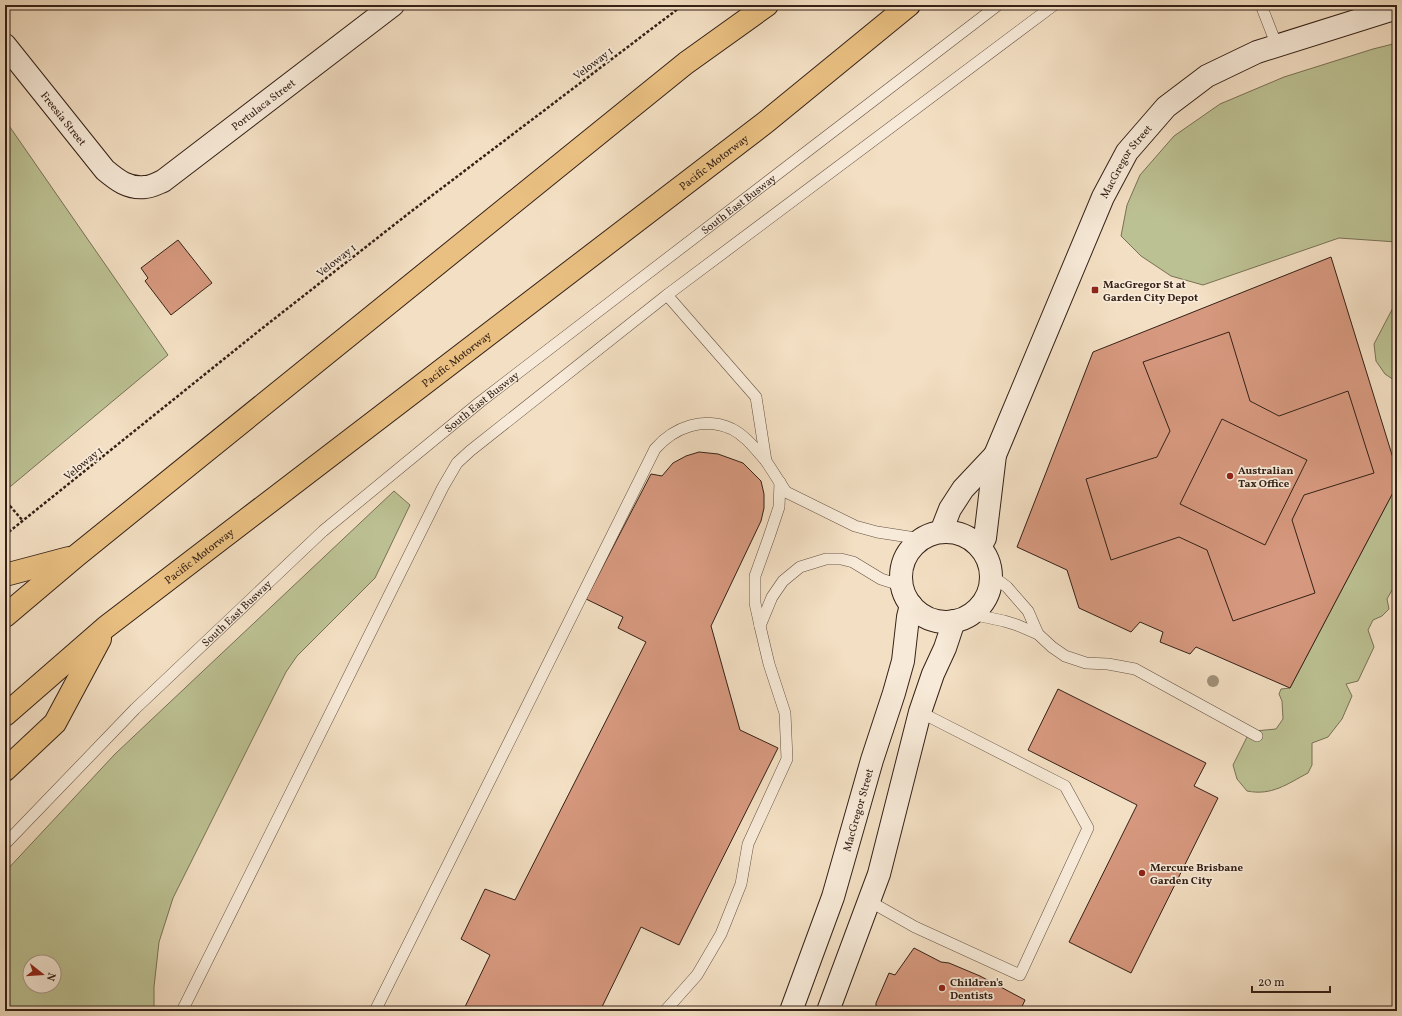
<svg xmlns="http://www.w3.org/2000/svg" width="1402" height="1016" font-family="Vollkorn,serif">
  <rect width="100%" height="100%" fill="#f3dfc3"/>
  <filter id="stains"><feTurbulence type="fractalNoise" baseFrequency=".005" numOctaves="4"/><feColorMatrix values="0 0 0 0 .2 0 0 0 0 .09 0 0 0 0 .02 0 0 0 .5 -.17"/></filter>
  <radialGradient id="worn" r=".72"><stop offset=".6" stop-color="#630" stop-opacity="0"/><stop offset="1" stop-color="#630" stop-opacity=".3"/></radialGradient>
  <!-- green -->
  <g fill="#bcc193" stroke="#787155" fill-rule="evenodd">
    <path d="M1397,43V242L1339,238L1203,285L1171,276L1141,256L1121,236L1127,205L1140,175L1174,136L1220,104L1284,77L1373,49Z"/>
    <path d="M5,120L168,355L5,491Z"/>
    <path d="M1397,300V402L1394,387V380L1385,374L1376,361L1374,344Z"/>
    <path d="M1397,485V586L1392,590L1387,599L1389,609L1382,616L1373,620L1368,630L1374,647L1358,681L1346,684L1352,696L1342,719L1328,737L1312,743V765L1308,773C1287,784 1272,796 1247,791L1237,779L1233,765L1247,737L1255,731L1276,729L1283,719L1282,701L1279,694L1281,689L1290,688Z"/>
    <path d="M394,491L410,505L375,578L297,656L286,672L173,898L159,942L154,987V1011H5V872L115,754ZM30,962H54V986H30Z"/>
  </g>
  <!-- building -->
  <g fill="#d6987e" stroke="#352117">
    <path d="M178,240L212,283L171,315L145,281L148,278L141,268Z"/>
    <path d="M1331,257L1397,471V485L1290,688L1196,647L1190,654L1160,642L1163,632L1140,622L1131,632L1079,608L1067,570L1017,547L1093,352Z"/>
    <path d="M1229,332L1250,401L1279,416L1348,391L1374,473L1304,495L1292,520L1315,593L1233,621L1207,550L1179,537L1111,560L1086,479L1157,457L1170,431L1143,362Z"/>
    <path d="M1222,419L1307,460L1265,545L1180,504Z"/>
    <path d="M699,452L718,454L743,463L761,481L764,494V508L761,521L711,626L740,730L778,748L679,945L641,927L600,1011H463L490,955L461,939L485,889L515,900L646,642L618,628L623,617L586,599L651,474L662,476L673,463L686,456Z"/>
    <path d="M1058,689L1206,763L1194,786L1218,798L1131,973L1069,942L1137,805L1028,750Z"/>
    <path d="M914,948L941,962L949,963L980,976L1025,1000L1020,1011H875L876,1008V1003L889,973L895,975Z"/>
  </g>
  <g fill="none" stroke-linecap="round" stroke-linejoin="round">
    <!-- lane casing -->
    <g stroke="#645042" stroke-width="12">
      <g id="lane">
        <path d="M1261,5L1277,46"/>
        <path d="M922,539L877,532L855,526L786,492L766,461L756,397L667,295L1054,5"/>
        <path d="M991,575L1007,587L1028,611L1038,634"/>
        <path d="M971,614L1004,621L1017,625L1038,634L1052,647L1065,656L1086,663L1108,664L1135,669L1257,736"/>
        <path d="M760,626L755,603V576L769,537L779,507L780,482"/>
        <path id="s1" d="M5,844L135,709L323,531L480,402L998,5"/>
        <path d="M869,901L915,927L1020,975L1088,828L1065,786L920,712"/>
        <path d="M182,1011L443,487L457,463L470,451L667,295"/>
        <path d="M375,1011L655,449C674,427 704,416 732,429C746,436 756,450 766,461"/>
        <path d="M665,1011L697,975L721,934L741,884L748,844L787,759L785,713L769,664L760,626L772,597L783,581L800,567L826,559H841L853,562L881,579L903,586"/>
      </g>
    </g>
    <!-- secondary casing -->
    <g stroke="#352117" stroke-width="24">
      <g id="secondary">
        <path id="s2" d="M5,45L105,170C117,180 128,189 145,187C151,187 158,183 163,181L393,5"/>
        <path d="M941,532L950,509L963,489L995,455"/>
        <circle cx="946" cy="577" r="45"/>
        <path id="s3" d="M980,547L985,538L995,455L1103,197L1127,152L1166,107L1207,76L1257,52L1397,8"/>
        <path id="s4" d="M791,1011L833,897L872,760L894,693L903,661L908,617L911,605"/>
        <path d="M828,1011L879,874L920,712L933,674L945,648L954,621"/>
      </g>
    </g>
    <!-- highway casing -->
    <g stroke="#352117" stroke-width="24">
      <g id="highway">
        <path d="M5,575L69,558"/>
        <path d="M5,616L76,556L686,63L767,5"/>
        <path id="s5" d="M5,715L106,627L766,122L909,5"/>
        <path d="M5,770L55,723L100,639"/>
      </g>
    </g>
    <!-- path -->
    <g stroke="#352117" stroke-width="2.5" stroke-dasharray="3 2" stroke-linecap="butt">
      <path d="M5,505L10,506L23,521"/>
      <path d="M5,535L260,330L413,210L683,5"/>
    </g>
    <!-- lane -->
    <use href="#lane" stroke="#f7ead8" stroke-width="11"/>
    <!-- secondary -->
    <use href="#secondary" stroke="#f7ead8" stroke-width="22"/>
    <!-- highway -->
    <use href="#highway" stroke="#eac082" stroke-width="22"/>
  </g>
  <!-- trees -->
  <circle fill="#a19179" cx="1213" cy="681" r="6"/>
  <!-- markers -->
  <g fill="#8f2418" stroke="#f7ead8" stroke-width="1.5">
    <rect x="1091" y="286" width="8" height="8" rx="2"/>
    <circle cx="1230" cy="476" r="4"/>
    <circle cx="1142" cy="873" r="4"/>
    <circle cx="942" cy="988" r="4"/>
  </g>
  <g text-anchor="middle" stroke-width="3.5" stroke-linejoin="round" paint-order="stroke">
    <!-- street labels -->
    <g font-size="11" fill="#352117" stroke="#f7ead8">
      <text transform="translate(593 63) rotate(-37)" y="4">Veloway 1</text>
      <text dy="4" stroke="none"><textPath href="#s2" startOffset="350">Portulaca Street</textPath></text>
      <text dy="4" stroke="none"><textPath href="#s2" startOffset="94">Freesia Street</textPath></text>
      <text dy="4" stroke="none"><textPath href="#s5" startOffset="899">Pacific Motorway</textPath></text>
      <text dy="4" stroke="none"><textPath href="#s3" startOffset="416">MacGregor Street</textPath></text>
      <text dy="4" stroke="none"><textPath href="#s1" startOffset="975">South East Busway</textPath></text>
      <text transform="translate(336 260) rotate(-38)" y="4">Veloway 1</text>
      <text dy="4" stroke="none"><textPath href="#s5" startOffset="575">Pacific Motorway</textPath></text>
      <text dy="4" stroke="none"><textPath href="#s1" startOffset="651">South East Busway</textPath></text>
      <text transform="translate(83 463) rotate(-39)" y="4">Veloway 1</text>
      <text dy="4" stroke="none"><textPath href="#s5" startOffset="251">Pacific Motorway</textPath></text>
      <text dy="4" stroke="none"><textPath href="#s1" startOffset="327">South East Busway</textPath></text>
      <text dy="4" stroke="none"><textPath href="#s4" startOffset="212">MacGregor Street</textPath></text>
    </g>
    <!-- poi labels -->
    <g font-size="11" font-weight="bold" fill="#352117" stroke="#f7ead8" text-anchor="start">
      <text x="1103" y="288">MacGregor St at<tspan x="1103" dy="13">Garden City Depot</tspan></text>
      <text x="1238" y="474">Australian<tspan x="1238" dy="13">Tax Office</tspan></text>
      <text x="1150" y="871">Mercure Brisbane<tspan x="1150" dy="13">Garden City</tspan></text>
      <text x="950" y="986">Children's<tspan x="950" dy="13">Dentists</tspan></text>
    </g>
  </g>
  <!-- margin -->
  <rect width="1402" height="1016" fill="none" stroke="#f3dfc3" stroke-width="20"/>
  <rect x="6" y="6" width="1390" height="1004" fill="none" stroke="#352117" stroke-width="2"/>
  <rect x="10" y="10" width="1382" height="996" fill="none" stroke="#352117"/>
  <!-- north arrow -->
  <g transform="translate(42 974) rotate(107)"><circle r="19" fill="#f7ead8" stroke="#a99a8b"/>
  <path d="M0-3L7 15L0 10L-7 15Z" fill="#8f2418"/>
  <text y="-6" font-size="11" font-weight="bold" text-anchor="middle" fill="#352117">N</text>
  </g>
  <!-- scale -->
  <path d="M1252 986v6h78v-6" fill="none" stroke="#352117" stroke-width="2"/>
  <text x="1258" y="986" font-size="12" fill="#352117" stroke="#f7ead8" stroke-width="3" paint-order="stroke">20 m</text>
  <rect width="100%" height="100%" filter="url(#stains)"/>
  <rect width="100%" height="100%" fill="url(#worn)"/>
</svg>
